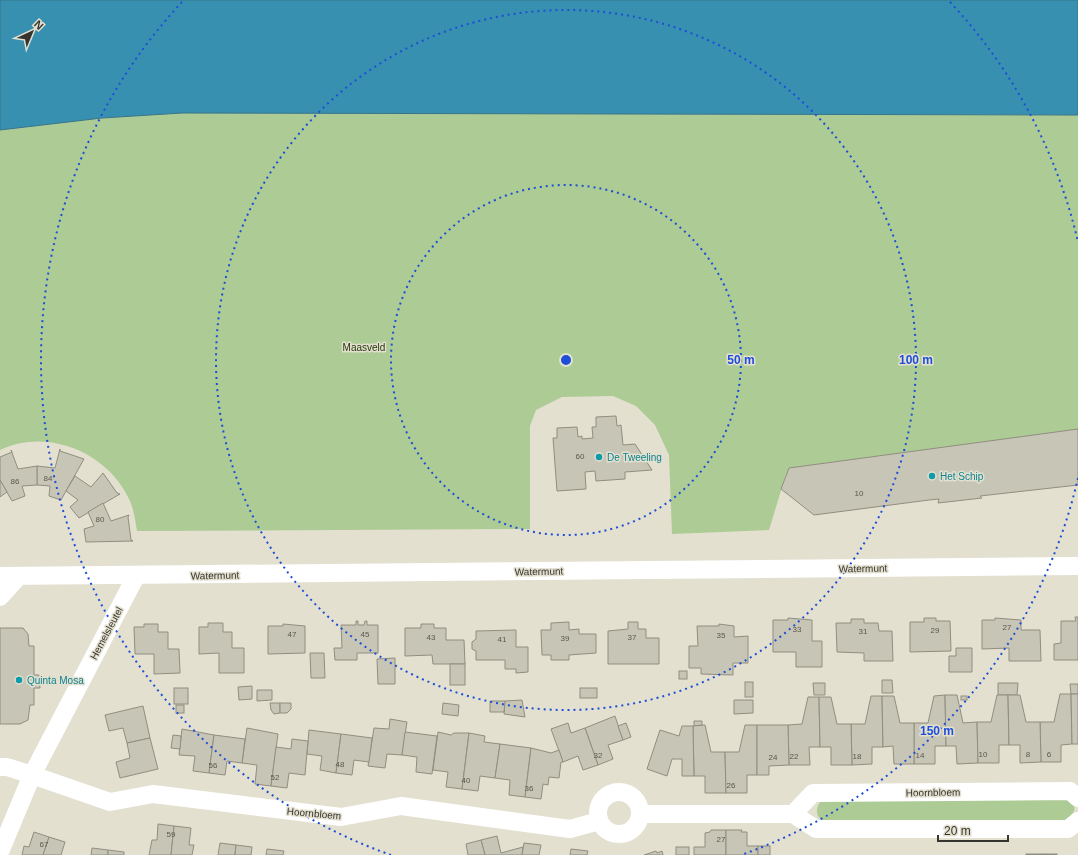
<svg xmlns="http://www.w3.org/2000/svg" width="1078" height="855" font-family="Helvetica,sans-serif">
  <rect width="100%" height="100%" fill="#e3e0d0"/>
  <!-- green -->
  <g fill="#adcb94">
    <path d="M182,113L1078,115V433L786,474L769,530L672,534L669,455L655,425L636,406L613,396L562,397L536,410L530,426V529L137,531C135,520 134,510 130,501C109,453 48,427 0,450V130L102,118Z"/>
    <path d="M1065,795C1077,805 1078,810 1066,820L823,822C815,816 815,807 822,800Z"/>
  </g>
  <!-- water -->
  <path fill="#3890b0" stroke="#377489" d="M0,0H1078V115L182,113L102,118L0,130Z"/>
  <!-- building -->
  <g fill="#c7c5b5" stroke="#918e80">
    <path d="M616,416L617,426L621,425L623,445L635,444L652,470L625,472V479L596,481L595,471L585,472L586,489L557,491L553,438H557V428L577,427L578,437L582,436V439L593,438L592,427H596V417Z"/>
    <path d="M1078,429V485L980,496L982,498L938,503L939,499L929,500L814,515L781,489L789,468Z"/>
    <path d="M60,449V451L84,459L61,500L49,496L50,486L37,485V466L55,468Z"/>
    <path d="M11,450L18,469L37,466V485L22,486L25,496L12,501L0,480V457L12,452Z"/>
    <path d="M103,473L117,493L120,494L79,518L70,507L78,500L66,491L75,476L91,487Z"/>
    <path d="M0,480L7,492L0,497Z"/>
    <path d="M103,503L111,521L129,515L128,517L131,540L133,541L86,542L84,529L94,526L88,512Z"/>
    <path d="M1075,617H1078V660H1054V644L1061,643V621H1076Z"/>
    <path d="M788,618L812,620V641H822V667H796V652H773V620H788Z"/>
    <path d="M924,618H936V621H950L951,651L910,652V622H924Z"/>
    <path d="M995,618L1021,620V630H1040L1041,661H1009V648L982,649V620H995Z"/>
    <path d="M851,619H864V623H878L879,631H892L893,661H864V653L837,652L836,623H851Z"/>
    <path d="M356,621H358V625H364L365,621H367V625H378V653H357V660H335L334,648H342L341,625H356Z"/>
    <path d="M569,622V630L579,629V634H596V653L569,655V660H551V655H542L541,630H551V623Z"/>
    <path d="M628,622H638V629H646V638H659V664H608V631L628,629Z"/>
    <path d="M208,623H223V632H232V648H244V673H219V653L199,654V627H208Z"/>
    <path d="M144,624H158V632H168V649H179L180,673L154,674V654H135L134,627H144Z"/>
    <path d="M283,624L305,626V653L268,654V626H283Z"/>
    <path d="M421,624H434V628H446V640H464L465,664H433L432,655L405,656V628H421Z"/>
    <path d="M719,624L734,626V637L748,636V663H733V675L701,674V668H689V646H698L697,626H719Z"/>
    <path d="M0,628H23L28,634L29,646H34V675H39L40,688H34V705H30L28,720L20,724H0Z"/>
    <path d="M516,630V647H528V672L516,673V669H505V660H476V651L472,649V642L476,639V631Z"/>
    <path d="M956,648H972V672H949V656H956Z"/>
    <path d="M310,653H324L325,678H311Z"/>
    <path d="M395,658V684H378L377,659Z"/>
    <rect x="450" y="664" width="15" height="21"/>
    <rect x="679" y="671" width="8" height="8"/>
    <path d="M882,680H892L893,693H882Z"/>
    <rect x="745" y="682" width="8" height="15"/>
    <path d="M813,683H825V695H814Z"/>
    <path d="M998,683H1018L1017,695H998Z"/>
    <path d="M1070,684H1078V694H1071Z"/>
    <path d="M252,686V699L239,700L238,687Z"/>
    <rect x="174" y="688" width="14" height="16"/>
    <rect x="580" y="688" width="17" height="10"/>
    <path d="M257,690H272V700L257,701Z"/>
    <path d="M1060,694H1071L1072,744L1061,745V762H1041L1040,722H1054Z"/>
    <path d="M1071,694H1078V744H1072Z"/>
    <path d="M945,695L946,746H935V764H914V723H928L934,696Z"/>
    <path d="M945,695H957L963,723L977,722L978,763L957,764L956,746H946Z"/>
    <path d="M997,695H1008L1009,745H999V763H978L977,722H991Z"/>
    <path d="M1008,695H1020L1026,722H1040L1041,762L1020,763V745H1009Z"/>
    <path d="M871,696H882L883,747H872V764L852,765L851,724H865Z"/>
    <path d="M882,696H894L900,723H914V764H894L893,746L883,747Z"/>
    <rect x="961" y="696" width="6" height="4"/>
    <path d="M808,697H819L820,747H809L810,765H789L788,725L802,724Z"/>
    <path d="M819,697H831L837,724H851L852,765H831V747H820Z"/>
    <path d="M522,700L525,717L504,714L505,701Z"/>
    <path d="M734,700H753V713L734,714Z"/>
    <path d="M490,701H505L504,712H490Z"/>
    <path d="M270,703H280V713L274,714L271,710Z"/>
    <path d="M280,703H291V709L287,713H280Z"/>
    <path d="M443,703L459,705L458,716L442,714Z"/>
    <rect x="176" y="705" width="8" height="8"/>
    <path d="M143,706L150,738L127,743L123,728L109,731L105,715Z"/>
    <path d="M615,716L623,740L608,745L613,759L598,765L585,728Z"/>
    <path d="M390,719L407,722L402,755L387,754L385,768L368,766L374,728L389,729Z"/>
    <path d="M694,721H702V725L694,726Z"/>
    <path d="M568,723L571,733L585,728L598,765L583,770L578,756L563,762L551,729Z"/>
    <path d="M626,723L631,737L623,740L618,726Z"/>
    <path d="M705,725L711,752H725L726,793H705V776H694L693,726Z"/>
    <path d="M745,725H757V775H747V793H726L725,752H739Z"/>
    <path d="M757,725H788L789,765L769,766V775H757Z"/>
    <path d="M682,726H693L694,776H682V759H672L667,776L647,769L660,730L679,736Z"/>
    <path d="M247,728L278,734L271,786L255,784L257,765L242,763Z"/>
    <path d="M182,729L214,735L209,773L193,771L195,756L179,755Z"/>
    <path d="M309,730L341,734L336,773L320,770L322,756L307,754Z"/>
    <path d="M405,732L437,736L432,774L416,772L417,757L402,755Z"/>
    <path d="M438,732L451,735L454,733H469L462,789L446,787L448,772L433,770Z"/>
    <path d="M469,733L485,736L484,742L500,744L495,778L480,776L478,791L462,789Z"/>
    <path d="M341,734L372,738L369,762L354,760L352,775L336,773Z"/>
    <path d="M173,735L181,736L180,749L171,748Z"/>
    <path d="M214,735L245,739L242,763L227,761L225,775L209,773Z"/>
    <path d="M150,738L158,769L120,778L116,762L130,758L127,743Z"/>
    <path d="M292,739L308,741L305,775L289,773L287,788L271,786L276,747L291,749Z"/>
    <path d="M500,744L531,748L525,797L509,795L510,780L495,778Z"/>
    <path d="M531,748L551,753L559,750L563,762H561L559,778L549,777L548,785L543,784L541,799L525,797Z"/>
    <path d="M158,824L174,826L171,855H149L152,840H157Z"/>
    <path d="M174,826L191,828L189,845H194L192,855H171Z"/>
    <path d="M711,830H726V855H694V847H705V833L710,832Z"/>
    <path d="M726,830H742L741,832H747V846H758V855H726Z"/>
    <path d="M34,832L49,837L43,855H22L24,846L29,847Z"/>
    <path d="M497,836L501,853L523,847L522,855H485L481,840Z"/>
    <path d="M49,837L65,842L61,855H43Z"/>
    <path d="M481,840L485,855H468L466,844Z"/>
    <path d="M220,843L236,845L235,855H218Z"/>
    <path d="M524,843L541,845L539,855H522Z"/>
    <path d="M236,845L252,847L251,855H235Z"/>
    <rect x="758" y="846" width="12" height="9"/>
    <rect x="676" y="847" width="13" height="8"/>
    <path d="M92,848L108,850V855H91Z"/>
    <path d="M267,849L284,851L283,855H266Z"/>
    <path d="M571,849L588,851L587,855H570Z"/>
    <path d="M108,850L124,852V855H108Z"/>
    <path d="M656,851L657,853L662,851L663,855H644Z"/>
    <rect x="1026" y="854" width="16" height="1"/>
    <rect x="1042" y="854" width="15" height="1"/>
  </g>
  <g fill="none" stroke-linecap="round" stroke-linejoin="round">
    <!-- street -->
    <g stroke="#fff" stroke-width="18">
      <path d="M0,576L1078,566"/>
      <path d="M0,597L19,576"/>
      <path d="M0,767H7L32,775L110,802L153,794L341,817L401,806L570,829L599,821"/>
      <circle cx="619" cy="813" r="21"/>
      <path d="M641,814H793L816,829H1068L1078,821"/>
      <path d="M793,814L813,793L1070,791L1078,798"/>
      <path d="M0,852L32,775L136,576"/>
    </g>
  </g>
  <!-- distance rings -->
  <g fill="none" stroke="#1d4ed8" stroke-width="2" stroke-dasharray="2 4">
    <circle cx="566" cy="360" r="175"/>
    <circle cx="566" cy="360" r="350"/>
    <path d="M1078 478A525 525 0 0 1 741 855M391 855A525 525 0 0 1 182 2M950 2A525 525 0 0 1 1078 242"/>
  </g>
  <!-- markers -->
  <g fill="#0f9aa8" stroke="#e3e0d0" stroke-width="1.5">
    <circle cx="599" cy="457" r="4"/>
    <circle cx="932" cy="476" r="4"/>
    <circle cx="19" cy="680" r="4"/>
  </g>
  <g text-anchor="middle" stroke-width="3" stroke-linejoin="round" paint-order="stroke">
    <!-- number labels -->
    <g font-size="8" fill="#5a5850">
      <text x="580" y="459">60</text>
      <text x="48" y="481">84</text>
      <text x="15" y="484">86</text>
      <text x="859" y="496">10</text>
      <text x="100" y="522">80</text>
      <text x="1007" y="630">27</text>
      <text x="797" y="632">33</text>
      <text x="935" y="633">29</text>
      <text x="863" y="634">31</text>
      <text x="292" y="637">47</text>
      <text x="365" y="637">45</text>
      <text x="721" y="638">35</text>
      <text x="431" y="640">43</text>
      <text x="632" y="640">37</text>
      <text x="565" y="641">39</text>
      <text x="502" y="642">41</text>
      <text x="983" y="757">10</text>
      <text x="1028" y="757">8</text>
      <text x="1049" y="757">6</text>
      <text x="598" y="758">32</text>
      <text x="920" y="758">14</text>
      <text x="794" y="759">22</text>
      <text x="857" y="759">18</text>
      <text x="773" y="760">24</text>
      <text x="340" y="767">48</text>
      <text x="213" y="768">56</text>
      <text x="275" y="780">52</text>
      <text x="466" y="783">40</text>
      <text x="731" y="788">26</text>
      <text x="529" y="791">36</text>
      <text x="171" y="837">59</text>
      <text x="721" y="842">27</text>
      <text x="44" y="847">67</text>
    </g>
    <!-- park labels -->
    <g font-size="10" fill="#1d3203" stroke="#e3e0d0">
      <text x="364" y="351">Maasveld</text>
    </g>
    <!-- culture labels -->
    <g font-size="10" fill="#0d838f" stroke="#e3e0d0" text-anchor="start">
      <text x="607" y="461">De Tweeling</text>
      <text x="940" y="480">Het Schip</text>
      <text x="27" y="684">Quinta Mosa</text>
    </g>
    <!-- street labels -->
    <g font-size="10" fill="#36342e" stroke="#e3e0d0">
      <text transform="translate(863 568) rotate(-1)" y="4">Watermunt</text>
      <text transform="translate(539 571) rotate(-1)" y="4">Watermunt</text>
      <text transform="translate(215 575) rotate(-1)" y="4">Watermunt</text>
      <text transform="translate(106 633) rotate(-62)" y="4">Hemelsleutel</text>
      <text transform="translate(933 792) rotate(-1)" y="4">Hoornbloem</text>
      <text transform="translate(314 813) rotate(5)" y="4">Hoornbloem</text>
    </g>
  </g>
  <circle cx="566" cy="360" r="6" fill="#1d4ed8" stroke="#e3e0d0" stroke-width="2"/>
  <g font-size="12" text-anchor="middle" font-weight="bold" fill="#1d4ed8" stroke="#e3e0d0" stroke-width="3" stroke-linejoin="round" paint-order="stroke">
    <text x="741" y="364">50 m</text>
    <text x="916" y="364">100 m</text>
    <text x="937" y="735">150 m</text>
  </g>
  <!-- north arrow -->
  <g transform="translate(32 32) rotate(44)" stroke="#e3e0d0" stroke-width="3" paint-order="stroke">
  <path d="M0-3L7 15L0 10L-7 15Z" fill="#36342e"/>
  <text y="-6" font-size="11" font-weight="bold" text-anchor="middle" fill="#36342e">N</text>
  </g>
  <!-- scale -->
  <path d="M938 835v6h70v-6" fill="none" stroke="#36342e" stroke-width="2"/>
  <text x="944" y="835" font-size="12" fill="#36342e" stroke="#e3e0d0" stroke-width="3" paint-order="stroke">20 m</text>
</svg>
